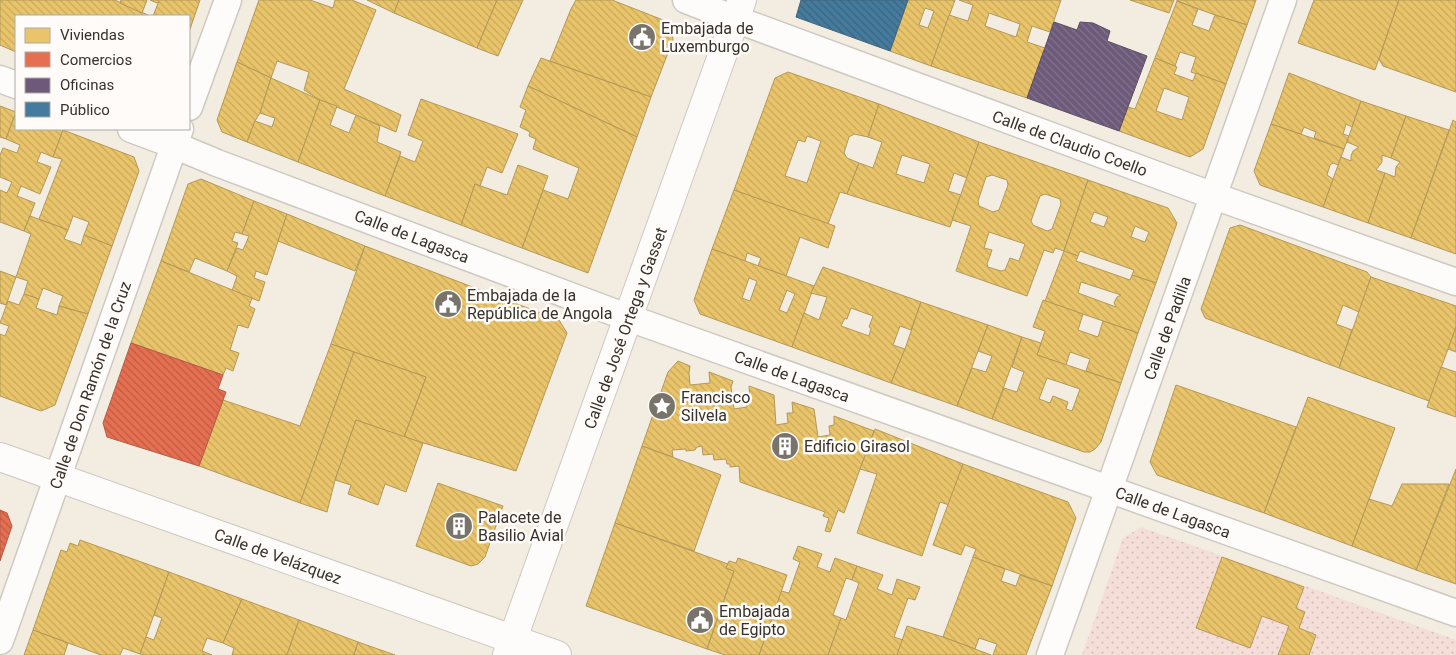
<svg xmlns="http://www.w3.org/2000/svg" width="1456" height="655" font-family="Roboto,sans-serif">
  <defs>
    <pattern id="park-dots" width="8" height="8" patternUnits="userSpaceOnUse" patternTransform="scale(1.25)"><rect width="8" height="8" fill="#f5ded8"/><path d="M2 2h.1M6 6h.1" fill="none" stroke="#d3bfba" stroke-width="1.8" stroke-linecap="round"/></pattern>
    <pattern id="homes-back-hatch" width="6" height="6" patternUnits="userSpaceOnUse" patternTransform="scale(1.25)"><rect width="6" height="6" fill="#e9c46a"/><path d="M-1 5l2 2M0 0l6 6M5-1l2 2" fill="none" stroke="#c8a95c"/></pattern>
    <pattern id="shops-back-hatch" width="6" height="6" patternUnits="userSpaceOnUse" patternTransform="scale(1.25)"><rect width="6" height="6" fill="#e76f51"/><path d="M-1 5l2 2M0 0l6 6M5-1l2 2" fill="none" stroke="#bc5c43"/></pattern>
    <pattern id="offices-back-hatch" width="6" height="6" patternUnits="userSpaceOnUse" patternTransform="scale(1.25)"><rect width="6" height="6" fill="#6d597a"/><path d="M-1 5l2 2M0 0l6 6M5-1l2 2" fill="none" stroke="#82738b"/></pattern>
    <pattern id="public-back-hatch" width="6" height="6" patternUnits="userSpaceOnUse" patternTransform="scale(1.25)"><rect width="6" height="6" fill="#457b9d"/><path d="M-1 5l2 2M0 0l6 6M5-1l2 2" fill="none" stroke="#3a6580"/></pattern>
  </defs>
  <rect width="100%" height="100%" fill="#f2ece1"/>
  <!-- park -->
  <path fill="url(#park-dots)" d="M1141,527L1456,640V655H1082L1123,538Z"/>
  <!-- homes -->
  <g fill="url(#homes-back-hatch)" stroke="#b39857" fill-rule="evenodd">
    <path d="M0,0H115L150,16H16V52L0,45Z"/>
    <path d="M121,0H147L142,13L120,3Z"/>
    <path d="M150,0H200L189,32V16H153L159,1L157,3Z"/>
    <path d="M259,0H310L333,8L335,0H352L376,10L344,89L401,115L396,132L320,100L304,90L309,72L277,61L271,78L237,62Z"/>
    <path d="M367,0H399L394,13Z"/>
    <path d="M399,0H497L477,48L394,13Z"/>
    <path d="M497,0H523L498,56L477,48Z"/>
    <path d="M576,0H612L663,20L669,25L672,31L673,40L651,97L550,61L571,9Z"/>
    <path d="M908,0H955L931,66L890,51ZM925,8L934,11L928,28L919,25Z"/>
    <path d="M959,0H1061L1050,32L1032,26L1027,42L1045,48L1027,98L931,66L949,15L968,21L973,5ZM989,13L1020,24L1016,37L985,26Z"/>
    <path d="M1130,0H1174L1169,13Z"/>
    <path d="M1177,0H1256L1247,25L1215,15L1177,1Z"/>
    <path d="M1314,0H1399L1375,70L1298,43Z"/>
    <path d="M1399,0H1456V92L1383,66L1379,59Z"/>
    <path d="M1177,1L1198,9L1192,25L1209,31L1215,15L1247,25L1226,84L1191,72L1196,57L1180,52L1175,66L1155,58Z"/>
    <path d="M541,58L651,97L637,137L528,86Z"/>
    <path d="M1155,58L1177,67L1174,74L1193,81L1196,73L1226,84L1203,149L1190,157L1119,131L1128,107L1135,109ZM1164,88L1189,97L1182,120L1156,111Z"/>
    <path d="M237,62L271,78L260,113L255,121L247,142L222,132L217,120Z"/>
    <path d="M788,72L879,104L868,137L854,134L849,137L844,153L847,158L859,163L847,194L840,192L828,224L734,190L775,78ZM807,136L821,141L807,183L785,176L798,140L805,142Z"/>
    <path d="M1289,73L1361,101L1352,127L1346,124L1343,134L1349,136L1344,149L1314,138L1316,132L1304,127L1301,134L1271,124Z"/>
    <path d="M271,78L320,100L298,162L247,142L255,121L272,127L275,118L260,113Z"/>
    <path d="M528,86L637,137L588,273L522,248L543,190L568,199L579,168L533,149L536,139L529,136L530,132L520,127L526,110L520,107Z"/>
    <path d="M421,99L518,134L502,173L487,167L480,186L475,184L461,225L385,196L400,156L415,162L423,141L408,135Z"/>
    <path d="M320,100L337,106L330,125L349,133L356,115L380,126L377,142L401,152L385,196L298,162Z"/>
    <path d="M1361,101L1406,116L1391,158L1382,155V162L1376,170L1385,173L1368,223L1323,207L1341,157L1351,161V156L1353,151L1359,147L1347,142Z"/>
    <path d="M879,104L979,142L967,178L954,173L948,191L961,195L950,227L847,194L859,163L873,168L882,142L868,137ZM902,155L930,164L924,183L896,174Z"/>
    <path d="M0,106L16,112L6,139L0,137Z"/>
    <path d="M16,112V129H60L63,130L53,157L41,152L37,162L51,167L40,194L21,186L17,196L35,203L24,231L0,222V190L7,193L12,182L0,177V155L3,148L17,153L20,145L6,139Z"/>
    <path d="M1406,116L1449,130L1411,238L1368,223L1385,173L1395,177L1396,167L1400,162L1391,158Z"/>
    <path d="M1453,120L1456,122V254L1411,238Z"/>
    <path d="M1271,124L1344,149L1338,165L1333,163L1330,165L1327,175L1333,179L1323,207L1260,185L1254,171Z"/>
    <path d="M63,130L134,157L139,171L112,246L84,235L89,222L73,216L68,230L39,219L62,159L53,157Z"/>
    <path d="M979,142L1088,180L1064,251L1055,248L1053,253L1044,250L1027,296L956,271L971,226L952,220ZM992,175L1007,180L1008,185L999,210L993,212L979,206L978,201L986,177ZM1045,194L1060,199L1061,204L1052,229L1047,231L1033,225L1031,221L1040,196ZM989,232L1025,244L1019,261L1010,258L1005,270L1001,271L988,267L987,264L992,250L984,248Z"/>
    <path d="M518,165L548,176L522,248L461,225L475,184L507,195Z"/>
    <path d="M201,179L254,201L242,234L235,232L232,241L238,243L227,271L195,258L189,272L161,261L188,184Z"/>
    <path d="M1088,180L1168,208L1177,223L1156,283L1132,275L1134,270L1080,251L1078,256L1064,251ZM1094,212L1108,217L1104,227L1090,222ZM1135,226L1149,232L1145,242L1131,237Z"/>
    <path d="M734,190L835,226L828,248L800,237L786,276L758,266L761,258L747,253L745,261L712,249Z"/>
    <path d="M254,201L287,214L267,275L256,271L254,278L265,282L259,301L232,291L237,276L227,271L237,248L243,250L249,236L242,234Z"/>
    <path d="M287,214L365,246L355,271L278,241Z"/>
    <path d="M30,216L68,230L64,239L81,245L84,235L112,246L88,314L59,306L63,296L43,288L39,299L24,294L28,281L16,277L31,234L24,231Z"/>
    <path d="M1240,225L1367,272L1371,277L1359,312L1343,305L1336,324L1352,330L1339,368L1205,318L1201,309L1230,228Z"/>
    <path d="M365,246L559,320L567,333L516,471L404,437L426,377L331,344Z"/>
    <path d="M712,249L814,286L792,347L700,314L694,300ZM749,278L757,281L750,301L742,298ZM787,290L795,294L787,313L779,310Z"/>
    <path d="M1064,251L1078,256L1076,261L1130,280L1132,275L1156,283L1138,333L1045,301ZM1081,282L1121,295L1117,297L1114,303L1116,307L1078,293Z"/>
    <path d="M161,261L252,298L249,306L255,309L248,328L238,325L230,350L239,353L233,371L226,368L223,375L131,343Z"/>
    <path d="M823,267L921,302L911,330L900,326L893,345L905,349L891,383L792,347L804,313L819,320L827,297L811,293ZM851,308L873,316L869,327L871,328L869,336L841,326L845,318L847,319Z"/>
    <path d="M0,271L16,277L6,305L0,303Z"/>
    <path d="M1371,277L1456,306V327L1429,401L1339,368Z"/>
    <path d="M24,294L39,299L36,308L57,315L59,306L88,314L55,405L41,411L0,396V334L5,336L9,326L0,323L8,301L19,305Z"/>
    <path d="M1043,300L1083,314L1078,330L1098,337L1103,321L1138,333L1121,383L1086,371L1090,359L1070,352L1066,365L1037,355L1045,331L1033,327Z"/>
    <path d="M921,302L988,325L957,406L891,383L905,349Z"/>
    <path d="M988,325L1022,337L992,419L957,406L972,368L986,372L992,356L978,351Z"/>
    <path d="M1456,327V352L1448,349Z"/>
    <path d="M1022,337L1041,343L1037,355L1121,383L1101,442L1095,449L1090,452H1084L992,419L1004,388L1017,392L1024,372L1012,367ZM1047,378L1080,389L1072,411L1066,409L1068,402L1053,396L1050,403L1039,399Z"/>
    <path d="M331,344L354,352L300,503L199,466L223,400L300,426Z"/>
    <path d="M354,352L426,377L404,437L356,420L335,480L327,512L300,503Z"/>
    <path d="M678,361L690,366L689,373L690,385L710,383L709,372L733,381L731,387L734,409L747,407L745,399L750,398L749,386L774,395L776,425L788,423L787,413H793L792,402L814,409L818,437L830,435L829,426L834,425V416L874,431L844,513L838,510L830,532L825,531L829,518L823,516L825,512L740,482L739,466L730,467V464H727L726,459L714,460L713,454L703,455L702,446L697,447L695,450L686,451V449L672,450L673,457L642,446L668,372Z"/>
    <path d="M1441,367L1456,372V417L1427,407Z"/>
    <path d="M1176,385L1296,427L1264,513L1157,475L1150,462Z"/>
    <path d="M1308,397L1395,428L1352,546L1264,513Z"/>
    <path d="M356,420L423,443L406,492L385,484L378,505L348,494L351,485L335,480Z"/>
    <path d="M875,429L963,464L949,505L940,502L922,556L857,533L877,474L860,469Z"/>
    <path d="M642,446L721,475L694,551L615,523Z"/>
    <path d="M963,464L1068,502L1076,518L1052,586L973,557L976,549L965,545L961,555L933,545Z"/>
    <path d="M1456,469V584L1416,570Z"/>
    <path d="M438,483L503,506L485,557L478,564L471,566L416,546Z"/>
    <path d="M1402,484H1449L1416,570L1352,546L1369,499L1392,506Z"/>
    <path d="M615,523L728,564L726,568L734,571L707,649L586,606Z"/>
    <path d="M80,540L169,572L140,654L123,648L120,655H101L33,630L61,550L67,552L70,543L78,546Z"/>
    <path d="M798,546L822,554L817,567L830,572L835,558L857,566L852,580L846,578L833,615L841,618L828,655H759L781,591L789,593L800,562L793,559Z"/>
    <path d="M973,557L1005,569L1001,581L1016,586L1020,575L1052,586L1026,655H993L997,644L979,638L975,649L943,637Z"/>
    <path d="M1222,557L1304,587L1296,608L1305,612L1299,628L1316,635L1309,655H1278L1289,626L1262,616L1250,648L1196,628Z"/>
    <path d="M738,558L787,575L759,655H725L707,649L734,571L726,568L729,561L736,563Z"/>
    <path d="M857,566L883,575L877,589L892,595L897,579L920,587L915,600L908,598L894,637L903,640L897,655H828L841,618L846,620L859,583L852,580Z"/>
    <path d="M169,572L242,599L223,643L207,638L202,651L212,655H144L140,654L146,637L154,640L162,618L154,615Z"/>
    <path d="M242,599L299,620L287,655H232L234,648L223,643Z"/>
    <path d="M299,620L358,642L354,655H287Z"/>
    <path d="M907,626L943,637L991,655H897Z"/>
    <path d="M33,630L68,643L64,655H24Z"/>
    <path d="M358,642L395,655H354Z"/>
  </g>
  <!-- shops -->
  <g fill="url(#shops-back-hatch)" stroke="#b25d46">
    <path d="M131,343L223,375L218,389L226,392L199,466L107,437L103,423Z"/>
    <path d="M0,510L7,513L12,526L0,561Z"/>
  </g>
  <!-- offices -->
  <path fill="url(#offices-back-hatch)" stroke="#5c4d62" d="M1054,22L1077,30L1080,22L1093,23L1110,31L1107,41L1147,56L1119,131L1027,98Z"/>
  <!-- public -->
  <path fill="url(#public-back-hatch)" stroke="#40657b" d="M801,0H908L890,51L796,17Z"/>
  <g fill="none" stroke-linecap="round" stroke-linejoin="round">
    <!-- street casing -->
    <g stroke="#cec9c1" stroke-width="29">
      <g id="street">
        <path d="M686,0L735,19L1214,196L1456,282"/>
        <path d="M0,79L16,85"/>
        <path d="M189,107L228,0"/>
        <path d="M131,129L174,145L217,163L629,318L1456,613"/>
        <path d="M0,641L180,129"/>
        <path d="M1050,655L1283,0"/>
      </g>
    </g>
    <!-- secondary casing -->
    <g stroke="#cec9c1" stroke-width="30">
      <g id="secondary">
        <path d="M0,457L557,655"/>
        <path d="M507,655L742,0"/>
      </g>
    </g>
    <!-- street -->
    <use href="#street" stroke="#fdfcfa" stroke-width="26"/>
    <!-- secondary -->
    <use href="#secondary" stroke="#fdfcfa" stroke-width="28"/>
  </g>
  <!-- icons -->
  <defs>
    <g id="civic-disc" transform="scale(1.4375)"><circle r="9.5" fill="#78736b" stroke="#fefbf8"/><path d="M-.6-6.5H3V-4.5H.6V-3L4-1V1h2V6H-6V1h2V-1L-.6-3ZM-1.2 2.5V6h2.4V2.5Z" fill="#fff"/></g>
    <g id="sight-disc" transform="scale(1.4375)"><circle r="9.5" fill="#78736b" stroke="#fefbf8"/><path d="M0-6L1.8-2.2L6-1.7L2.9 1.2L3.7 5.4L0 3.3L-3.7 5.4L-2.9 1.2L-6-1.7L-1.8-2.2Z" fill="#fff"/></g>
    <g id="building-disc" transform="scale(1.4375)"><circle r="9.5" fill="#78736b" stroke="#fefbf8"/><path d="M-4-6H4V6H1V3H-1V6H-4ZM-2.5-4.3h1.7v1.8h-1.7ZM.8-4.3h1.7v1.8H.8ZM-2.5-1h1.7V.8h-1.7ZM.8-1h1.7V.8H.8Z" fill="#fff"/></g>
  </defs>
  <g fill-rule="evenodd">
    <use href="#civic-disc" x="642" y="37"/>
    <use href="#civic-disc" x="448" y="304"/>
    <use href="#sight-disc" x="662" y="406"/>
    <use href="#building-disc" x="785" y="446"/>
    <use href="#building-disc" x="459" y="526"/>
    <use href="#civic-disc" x="700" y="620"/>
  </g>
  <g text-anchor="middle" stroke-width="5" stroke-linejoin="round" paint-order="stroke">
    <!-- poi labels -->
    <g font-size="16" fill="#36322b" stroke="#fefbf8" text-anchor="start">
      <text x="661" y="34">Embajada de<tspan x="661" dy="18">Luxemburgo</tspan></text>
      <text x="467" y="301">Embajada de la<tspan x="467" dy="18">República de Angola</tspan></text>
      <text x="681" y="403">Francisco<tspan x="681" dy="18">Silvela</tspan></text>
      <text x="804" y="452">Edificio Girasol</text>
      <text x="478" y="523">Palacete de<tspan x="478" dy="18">Basilio Avial</tspan></text>
      <text x="719" y="617">Embajada<tspan x="719" dy="18">de Egipto</tspan></text>
    </g>
    <!-- street labels -->
    <g font-size="16" fill="#36322b" stroke="#fefbf8">
      <text transform="translate(1070 143) rotate(20)" y="6">Calle de Claudio Coello</text>
      <text transform="translate(412 236) rotate(21)" y="6">Calle de Lagasca</text>
      <text transform="translate(625 328) rotate(-70)" y="6">Calle de José Ortega y Gasset</text>
      <text transform="translate(1167 328) rotate(-70)" y="6">Calle de Padilla</text>
      <text transform="translate(792 376) rotate(20)" y="6">Calle de Lagasca</text>
      <text transform="translate(90 385) rotate(-71)" y="6">Calle de Don Ramón de la Cruz</text>
      <text transform="translate(1173 512) rotate(20)" y="6">Calle de Lagasca</text>
      <text transform="translate(278 556) rotate(20)" y="6">Calle de Velázquez</text>
    </g>
  </g>
  <!-- legend -->
  <rect x="15" y="15" width="175" height="115" fill="#fefbf8" stroke="#aeaba6"/>
  <rect x="25" y="28" width="25" height="15" fill="#e9c46a" stroke="#aeaba6"/>
  <text x="60" y="40" font-size="15" fill="#36322b">Viviendas</text>
  <rect x="25" y="52" width="25" height="15" fill="#e76f51" stroke="#aeaba6"/>
  <text x="60" y="65" font-size="15" fill="#36322b">Comercios</text>
  <rect x="25" y="78" width="25" height="15" fill="#6d597a" stroke="#aeaba6"/>
  <text x="60" y="90" font-size="15" fill="#36322b">Oficinas</text>
  <rect x="25" y="102" width="25" height="15" fill="#457b9d" stroke="#aeaba6"/>
  <text x="60" y="115" font-size="15" fill="#36322b">Público</text>
</svg>
